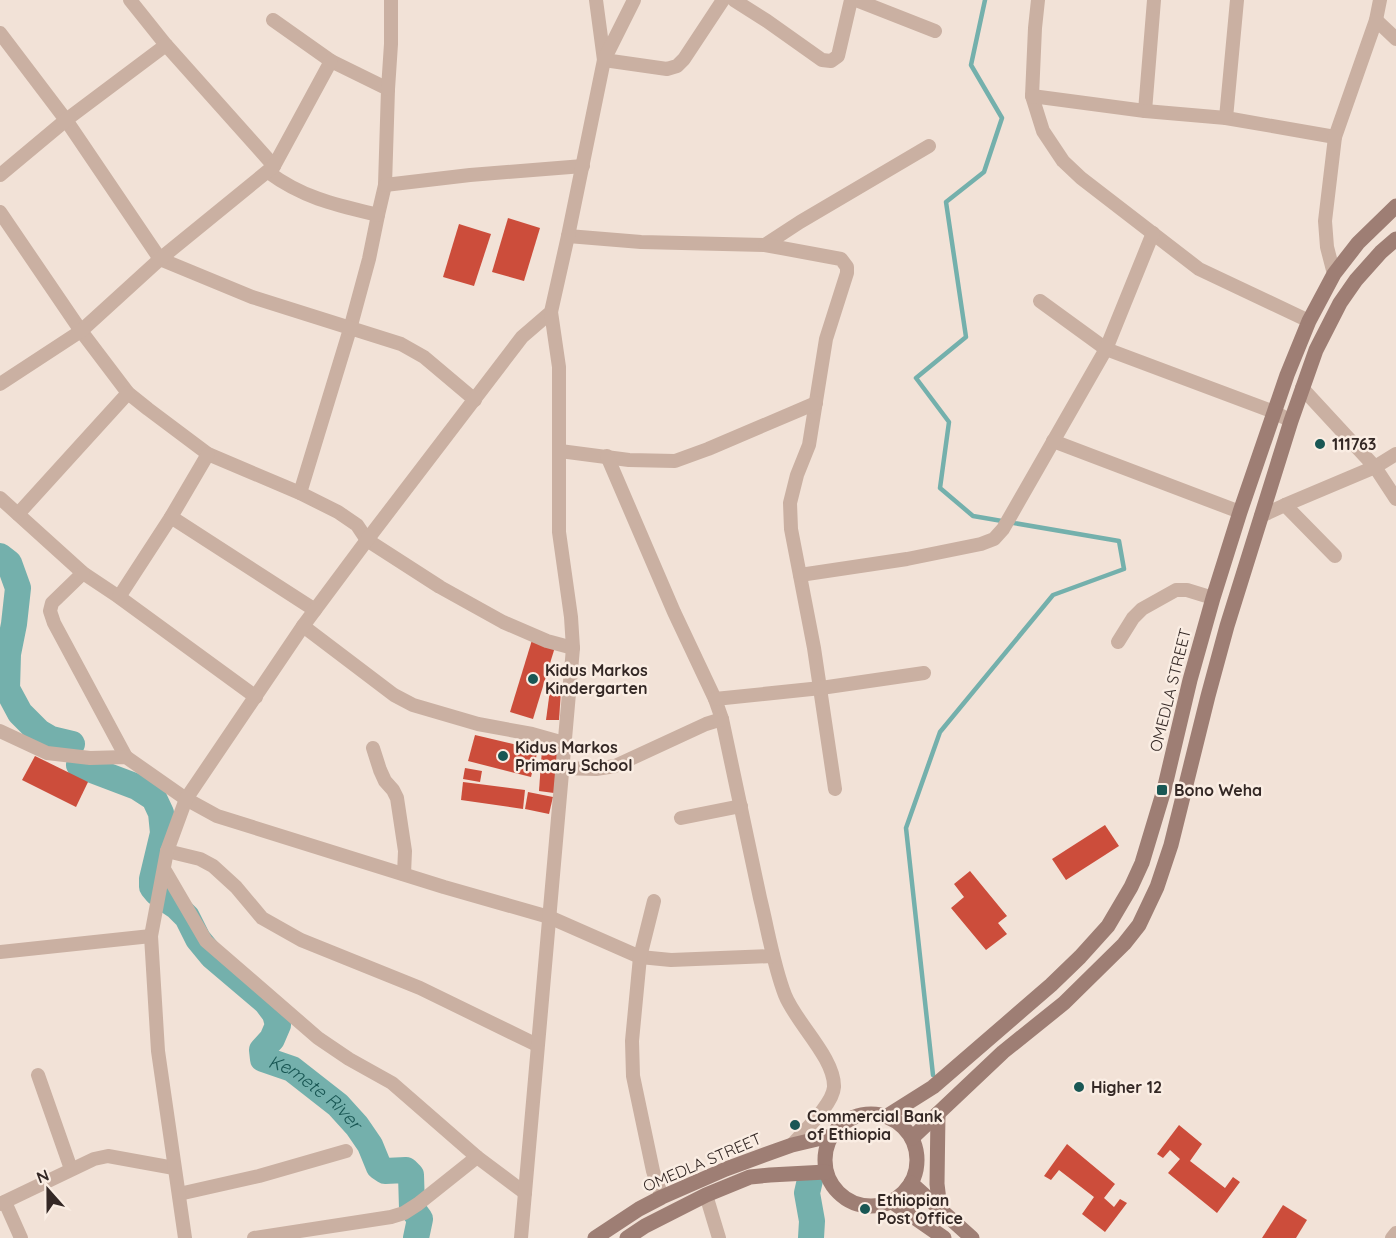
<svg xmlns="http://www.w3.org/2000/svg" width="1396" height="1238" font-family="Quicksand,sans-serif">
  <rect width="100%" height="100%" fill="#f2e2d7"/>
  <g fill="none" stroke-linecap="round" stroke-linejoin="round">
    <!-- stream -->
    <path stroke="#74b0ac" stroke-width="4.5" d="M933,1075L906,828L940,732L1053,595L1124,569L1119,541L973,516L940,488L949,422L916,378L966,337L946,202L984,172L1002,118L971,65L985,0"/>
    <!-- river -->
    <g stroke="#74b0ac" stroke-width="26">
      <path d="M0,556L9,563L18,588L14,624L8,654L7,689L20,713L39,732L51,739L72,744"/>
      <path d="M79,765L137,787L154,798L161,813L163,833L152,879V887L157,893"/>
      <path id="s1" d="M162,897L177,907L187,917L198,939L212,956L266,1002L275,1014L278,1025L272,1039L262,1050L263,1059L292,1069L338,1105L357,1126L370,1145L379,1167L385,1171L406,1170L411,1175L412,1208L420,1219L416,1238"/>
      <path d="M810,1180L807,1193L812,1221L811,1238"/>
    </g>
  </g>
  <!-- building -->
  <g fill="#cc4d3b">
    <path d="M508,218L540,228L524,281L492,272Z"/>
    <path d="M459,224L491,234L474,286L443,277Z"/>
    <path d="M532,640L555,647L533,719L510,712Z"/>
    <path d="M550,690L561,691L559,720H546Z"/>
    <path d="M475,735L538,750L531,777L468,761Z"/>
    <path d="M542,749L558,751L554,793L539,791Z"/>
    <path d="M35,756L88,782L76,807L22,780Z"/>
    <path d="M465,768L482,771L480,782L463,779Z"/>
    <path d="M463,782L525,790L523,809L461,800Z"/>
    <path d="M528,792L553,797L549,814L525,809Z"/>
    <path d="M1105,825L1119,846L1066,880L1052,859Z"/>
    <path d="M970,871L1007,916L998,923L1007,934L986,950L951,908L964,897L954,884Z"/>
    <path d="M1179,1125L1202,1144L1190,1161L1225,1188L1233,1177L1240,1182L1217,1213L1168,1173L1180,1159L1170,1150L1163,1158L1157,1154Z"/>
    <path d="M1067,1144L1115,1184L1104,1198L1114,1207L1120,1199L1127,1203L1105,1232L1082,1214L1094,1197L1059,1170L1051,1180L1044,1176Z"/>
    <path d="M1283,1205L1307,1220L1296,1238H1262Z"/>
  </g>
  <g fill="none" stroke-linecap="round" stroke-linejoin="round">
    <!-- minor -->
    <g stroke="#cab0a2" stroke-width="14">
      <path d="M130,0L166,45L274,166"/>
      <path d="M596,0L604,60L667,69L677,66L684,59L723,0"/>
      <path d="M734,0L767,21L822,60L831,61L838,56L851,0"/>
      <path d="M856,0L935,31"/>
      <path d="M1038,0L1035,28L1032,96L1043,131L1063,161L1081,178L1199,269L1309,321"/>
      <path d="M1237,0L1226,118L1335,137"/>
      <path d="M273,20L331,61L388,89L385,185L378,215L369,259L350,329L300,493"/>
      <path d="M1376,20L1396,39"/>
      <path d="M0,33L66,120L160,259L252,297L401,344L424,357L475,400"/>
      <path d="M388,89L391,44V0"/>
      <path d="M1032,96L1145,111L1154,0"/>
      <path d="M1145,111L1226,118"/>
      <path d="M268,172C303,198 336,205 378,215"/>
      <path d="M0,175L66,120L166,45"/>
      <path d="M385,185L470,175L583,166"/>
      <path d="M0,212L81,331L128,393L148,409L208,454L300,493L338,512L357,525L367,540L440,587L503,622L547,641L573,648"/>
      <path d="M568,236L641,242L765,245L800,222L929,146"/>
      <path d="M765,245L841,259L847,267V273L826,339L809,445L797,475L790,503L791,529L814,648L835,789"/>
      <path d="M1334,274L1327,247L1325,221L1335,137L1376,20L1380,0"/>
      <path d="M1040,301L1106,349L1274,412L1291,421"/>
      <path d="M0,384L81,331L160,259L274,166L331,61"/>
      <path d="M1053,441L1240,512"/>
      <path d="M560,451L629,460L675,461L708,449L816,403"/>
      <path d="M1396,454L1375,467L1396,499"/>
      <path d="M607,456L674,612L715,699L722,719C735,779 747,838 760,898C768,930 773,964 785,995C796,1023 835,1058 834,1087C833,1104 804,1131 792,1145"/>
      <path d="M0,498L83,573L119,597L256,697"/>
      <path d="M1285,505L1335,556"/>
      <path d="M18,514L128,393"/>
      <path d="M1261,516L1285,505L1375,467L1302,388"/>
      <path d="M171,517L315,610"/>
      <path d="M83,573L52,603L50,611L54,623L126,757"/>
      <path d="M800,575L907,559L981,544L994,539L1003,529L1106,349L1153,233"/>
      <path d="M119,597L171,517L208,454"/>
      <path d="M303,626L394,695L413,705L478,724L532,734L564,743"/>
      <path d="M1118,642L1133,618L1142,609L1176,590H1187L1213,598"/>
      <path d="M715,699L821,688L924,673"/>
      <path d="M0,731L47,753L90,758L126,757L186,799L217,816L444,887L549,917L640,957L671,960L773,956"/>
      <path d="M373,748L380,770L385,781L393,790L397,798L405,851L404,874"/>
      <path d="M561,768L596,769L615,766L706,724L722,719"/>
      <path d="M681,818L741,806"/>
      <path d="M167,851L200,859L213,866L236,887L262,918L301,940L420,988L537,1045"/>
      <path d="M164,869L206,941L318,1038L349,1059L392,1083L477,1157L418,1204L404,1213L391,1217L254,1238"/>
      <path d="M654,901L640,957L632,1041L633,1076L653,1171L662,1197"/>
      <path d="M0,952L151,936"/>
      <path d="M38,1075L71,1169"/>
      <path d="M477,1157L525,1193"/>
      <path d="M179,1194L259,1176L346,1151"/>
      <path d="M706,1195L719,1238"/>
      <path d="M5,1202L21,1238"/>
      <path d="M0,1204L94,1159L108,1156L174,1168"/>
      <path d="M185,1238L158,1051L151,936L167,851L186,799L303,626L367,540L522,337L551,312L568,236L604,60L634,0"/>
      <path d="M521,1238L573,648L571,617L559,532V367L551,312"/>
      <path d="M1392,1238L1396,1233"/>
    </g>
    <!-- secondary -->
    <g stroke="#9e7e74" stroke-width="15">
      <circle cx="871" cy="1160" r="46"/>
      <path d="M938,1114L937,1184L940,1209"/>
      <path d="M887,1116L933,1087L1051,985L1080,957L1108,926L1131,887L1142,863L1164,790L1190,680L1213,598L1240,512L1287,375L1309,321L1334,274L1358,243L1396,206"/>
      <path d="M912,1138L1003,1052L1064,1003L1124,944L1139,925L1157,887L1171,845L1208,696L1227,626L1291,421L1316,350L1340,303L1356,280L1381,252L1396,239"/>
      <path d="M911,1183L972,1238"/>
      <path d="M891,1201L944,1238"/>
      <path d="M595,1238L639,1209L662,1197L726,1169L764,1155L792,1145L830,1136"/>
      <path d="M627,1238L645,1226L706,1195L750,1177L770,1175L826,1172"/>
    </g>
  </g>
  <!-- markers -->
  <g fill="#195754" stroke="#faede3" stroke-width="2">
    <circle cx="1320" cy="444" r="6"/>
    <circle cx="533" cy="679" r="6"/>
    <circle cx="503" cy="756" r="6"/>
    <rect x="1156" y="784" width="12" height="12" rx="3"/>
    <circle cx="1079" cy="1087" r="6"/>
    <circle cx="795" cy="1125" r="6"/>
    <circle cx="865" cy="1209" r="6"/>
  </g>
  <g text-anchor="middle" stroke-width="5" stroke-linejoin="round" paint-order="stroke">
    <!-- poi labels -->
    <g font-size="16" font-weight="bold" fill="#342825" stroke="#faede3" text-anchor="start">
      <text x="1332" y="450">111763</text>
      <text x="545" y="676">Kidus Markos<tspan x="545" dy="18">Kindergarten</tspan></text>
      <text x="515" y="753">Kidus Markos<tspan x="515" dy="18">Primary School</tspan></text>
      <text x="1174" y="796">Bono Weha</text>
      <text x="1091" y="1093">Higher 12</text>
      <text x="807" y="1122">Commercial Bank<tspan x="807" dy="18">of Ethiopia</tspan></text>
      <text x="877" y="1206">Ethiopian<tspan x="877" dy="18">Post Office</tspan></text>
    </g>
    <!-- street labels -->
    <g font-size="16" fill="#342825" stroke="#faede3">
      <text transform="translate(1170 690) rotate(-76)" y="6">OMEDLA STREET</text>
      <text transform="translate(702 1162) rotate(-23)" y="6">OMEDLA STREET</text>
    </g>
    <!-- water labels -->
    <g font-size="18" font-style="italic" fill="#195754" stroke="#faede3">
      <text dy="6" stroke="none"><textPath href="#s1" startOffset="278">Kemete River</textPath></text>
    </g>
  </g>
  <!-- north arrow -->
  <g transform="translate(48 1190) rotate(339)" stroke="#faede3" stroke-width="4.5" paint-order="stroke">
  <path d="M0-4.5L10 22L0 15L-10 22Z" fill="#342825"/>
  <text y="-9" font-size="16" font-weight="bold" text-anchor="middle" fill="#342825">N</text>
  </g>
</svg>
